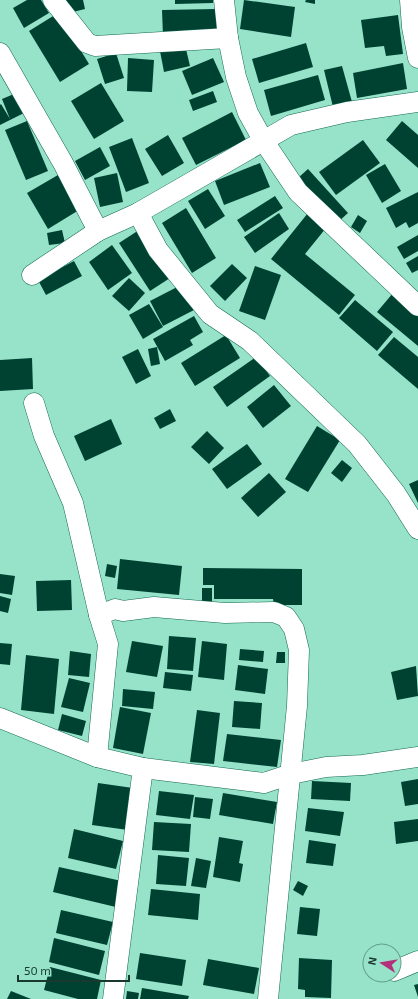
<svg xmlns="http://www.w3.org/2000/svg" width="418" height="999" font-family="'Exo 2',sans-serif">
  <rect width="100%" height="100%" fill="#96e3c9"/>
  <!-- building -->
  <g fill="#004232">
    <path d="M27,0H41L49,13L24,28L13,8Z"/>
    <path d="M62,0H83L85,9L65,14Z"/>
    <path d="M175,0H213V3L175,4Z"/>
    <path d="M244,0L295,7L291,37L240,29Z"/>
    <path d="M306,0H315V4L305,2Z"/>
    <path d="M216,9L217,35L163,36L162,10Z"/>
    <path d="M58,13L89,64L60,82L29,31Z"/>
    <path d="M398,15L403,54L386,56L384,46L365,48L361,20Z"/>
    <path d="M306,43L313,67L259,83L252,59Z"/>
    <path d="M185,45L190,66L164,72L160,51Z"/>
    <path d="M116,53L124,78L105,84L97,59Z"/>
    <path d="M128,58L154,60L152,92L127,91Z"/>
    <path d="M213,58L224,82L192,95L182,71Z"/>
    <path d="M403,63L407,89L357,98L353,73Z"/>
    <path d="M342,66L352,102L333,107L324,70Z"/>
    <path d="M318,75L325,100L271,116L264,90Z"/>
    <path d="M101,83L124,121L94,139L71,101Z"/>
    <path d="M21,91L30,110L0,125V105L1,104L10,119L2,99Z"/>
    <path d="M213,91L217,102L193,111L189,100Z"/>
    <path d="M232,112L246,140L196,165L182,138Z"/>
    <path d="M27,121L48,171L26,180L5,130Z"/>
    <path d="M402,121L418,135V168L386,140Z"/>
    <path d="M168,135L184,163L162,176L145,149Z"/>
    <path d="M132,138L149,183L126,192L109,147Z"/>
    <path d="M363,140L380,163L336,195L319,172Z"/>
    <path d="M100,147L110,166L85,180L75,161Z"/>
    <path d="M260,163L270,187L224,205L215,181Z"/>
    <path d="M385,164L401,191L382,203L366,175Z"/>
    <path d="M308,169L348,213L338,222L298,178Z"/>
    <path d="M117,173L123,202L100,207L94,178Z"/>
    <path d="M58,175L79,210L48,229L27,193Z"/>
    <path d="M208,189L225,216L205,229L188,201Z"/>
    <path d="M418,192V223L409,228L406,222L396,228L386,208Z"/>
    <path d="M275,196L283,208L245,232L237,220Z"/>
    <path d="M186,208L216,258L192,273L162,223Z"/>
    <path d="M279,213L289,229L255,253L244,237Z"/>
    <path d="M308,213L326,228L305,254L355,295L339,315L271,259Z"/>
    <path d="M358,215L367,221L360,233L351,227Z"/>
    <path d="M62,230L65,243L49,245L47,233Z"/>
    <path d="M139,230L170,278L150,291L119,243Z"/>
    <path d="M418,235V251L404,259L397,247Z"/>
    <path d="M112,245L132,273L108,290L89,262Z"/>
    <path d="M418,256V270L412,273L406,263Z"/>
    <path d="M74,261L82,276L46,295L38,280Z"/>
    <path d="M232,264L247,278L225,301L210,286Z"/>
    <path d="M255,266L281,275L265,320L239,311Z"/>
    <path d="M129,278L145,293L129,311L112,296Z"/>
    <path d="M181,285L194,310L163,326L150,301Z"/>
    <path d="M393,293L418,313V346L377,312Z"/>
    <path d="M355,300L393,332L377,351L339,318Z"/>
    <path d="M149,304L163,327L143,339L129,315Z"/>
    <path d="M194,316L203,332L190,340L193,345L165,361L153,339Z"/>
    <path d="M226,335L240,358L195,386L181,363Z"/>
    <path d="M394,337L418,357V389L378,355Z"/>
    <path d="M157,347L160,364L151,366L148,349Z"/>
    <path d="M138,349L151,376L136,384L122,357Z"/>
    <path d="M256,357L270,376L227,407L213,387Z"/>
    <path d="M32,358L33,389L0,391V360Z"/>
    <path d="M274,385L291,406L263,428L247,407Z"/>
    <path d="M170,409L176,421L160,429L154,418Z"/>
    <path d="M111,419L122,444L85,461L74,436Z"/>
    <path d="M317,426L340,440L308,492L285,479Z"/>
    <path d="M207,431L224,448L209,464L191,447Z"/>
    <path d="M247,444L262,464L227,489L212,469Z"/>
    <path d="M342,460L352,468L342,482L331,473Z"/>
    <path d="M269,473L286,492L258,517L241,498Z"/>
    <path d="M418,480V503L409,484Z"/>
    <path d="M120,559L182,566L179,595L117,589Z"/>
    <path d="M107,564L117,566L115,578L105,576Z"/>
    <path d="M203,568L302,569V605H274L273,599H214V585H203Z"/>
    <path d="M0,574L15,576L12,595L0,593Z"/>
    <path d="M71,580L72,610L37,611L36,581Z"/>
    <path d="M202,588H212V603L202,602Z"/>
    <path d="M0,596L11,599L8,613L0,611Z"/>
    <path d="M169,636L196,638L193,671L167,669Z"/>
    <path d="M132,641L163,646L157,677L126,672Z"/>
    <path d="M202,641L227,644L224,680L198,677Z"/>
    <path d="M0,643L12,644L10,665L0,664Z"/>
    <path d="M240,649L264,651L263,662L239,660Z"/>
    <path d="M70,651L91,654L89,677L68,675Z"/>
    <path d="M277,652H285V663H276Z"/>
    <path d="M26,655L59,659L54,714L21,710Z"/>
    <path d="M238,665L268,669L265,694L235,690Z"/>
    <path d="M416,666L418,696L397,700L391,672Z"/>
    <path d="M165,672L193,675L191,691L163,688Z"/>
    <path d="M69,678L90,683L83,712L61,707Z"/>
    <path d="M123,689L155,692L153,709L122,706Z"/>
    <path d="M234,701L262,703L260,729L232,727Z"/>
    <path d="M120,707L151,713L143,754L113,748Z"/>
    <path d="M197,710L220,713L214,764L190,762Z"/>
    <path d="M62,714L86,721L82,736L58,730Z"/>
    <path d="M227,734L281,740L277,767L223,761Z"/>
    <path d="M418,779V804L405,806L401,782Z"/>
    <path d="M312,781L351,783L350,801L311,799Z"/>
    <path d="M98,783L133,788L128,830L92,825Z"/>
    <path d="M159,791L194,795L190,819L156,815Z"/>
    <path d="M223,793L277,802L273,824L219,815Z"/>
    <path d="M195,797L213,799L210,819L193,817Z"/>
    <path d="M308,808L344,812L340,836L305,831Z"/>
    <path d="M418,819V841L396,844L394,822Z"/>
    <path d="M154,822L191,824L189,852L152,850Z"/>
    <path d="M74,829L123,841L116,869L68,858Z"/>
    <path d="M219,837L243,841L239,863L243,864L240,882L213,877Z"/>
    <path d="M309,840L336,844L333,866L306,863Z"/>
    <path d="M158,855L189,858L186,886L156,884Z"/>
    <path d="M196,858L211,861L206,888L191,886Z"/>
    <path d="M59,867L126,882L120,908L53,892Z"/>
    <path d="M298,881L308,886L303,896L293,890Z"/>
    <path d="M151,889L200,894L198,920L148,915Z"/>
    <path d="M300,907L320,909L317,936L297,934Z"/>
    <path d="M61,910L113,922L107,945L56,933Z"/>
    <path d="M54,938L105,951L99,975L49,962Z"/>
    <path d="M140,953L186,960L182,986L136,979Z"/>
    <path d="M299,958L332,960L331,998L305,997V990L298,989Z"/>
    <path d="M208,959L259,968L254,994L203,985Z"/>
    <path d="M50,967L101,980L97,999H78L44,990Z"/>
    <path d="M418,984V997L414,985Z"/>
    <path d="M142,988L189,996L188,999H140Z"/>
    <path d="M11,991L31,999H7Z"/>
    <path d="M127,991L139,993L138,999H126Z"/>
  </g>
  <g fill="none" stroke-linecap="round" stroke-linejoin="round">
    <!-- minor casing -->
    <g stroke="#136852" stroke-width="21">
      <g id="minor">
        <path d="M53,0L87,43L95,46L228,38"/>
        <path d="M224,0L228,38L236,77L248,113L263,140L298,192L418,306"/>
        <path d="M410,0L412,27L418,58"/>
        <path d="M0,53L63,163L98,231"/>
        <path d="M138,213L158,250L210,314L250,341L357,444L396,494L418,529"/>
        <path d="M32,275L98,231L138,213L291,125L347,112L418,102"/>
        <path d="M34,403L44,436L73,503L99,615"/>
        <path d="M0,718L97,757L143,768L264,783L291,774L326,767L363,765L418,757"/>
        <path d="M97,757L108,644L99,615L115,609L123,611L154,607L225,613L274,612L286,617L294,629L299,650L297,706L268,999"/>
        <path d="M394,971L418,961"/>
        <path d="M113,999L143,768"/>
      </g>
    </g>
    <!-- minor -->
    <use href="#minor" stroke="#fff" stroke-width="20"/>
  </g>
  <!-- north arrow -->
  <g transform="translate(382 963) rotate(282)"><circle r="19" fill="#96e3c9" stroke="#649f8b"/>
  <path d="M0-3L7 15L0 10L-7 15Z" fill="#b4317a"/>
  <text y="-6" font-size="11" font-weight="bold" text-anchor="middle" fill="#19392f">N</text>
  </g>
  <!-- scale -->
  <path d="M18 975v6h111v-6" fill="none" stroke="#19392f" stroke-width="2"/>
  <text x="24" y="975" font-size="12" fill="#19392f" stroke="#96e3c9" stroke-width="3" paint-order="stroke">50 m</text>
</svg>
